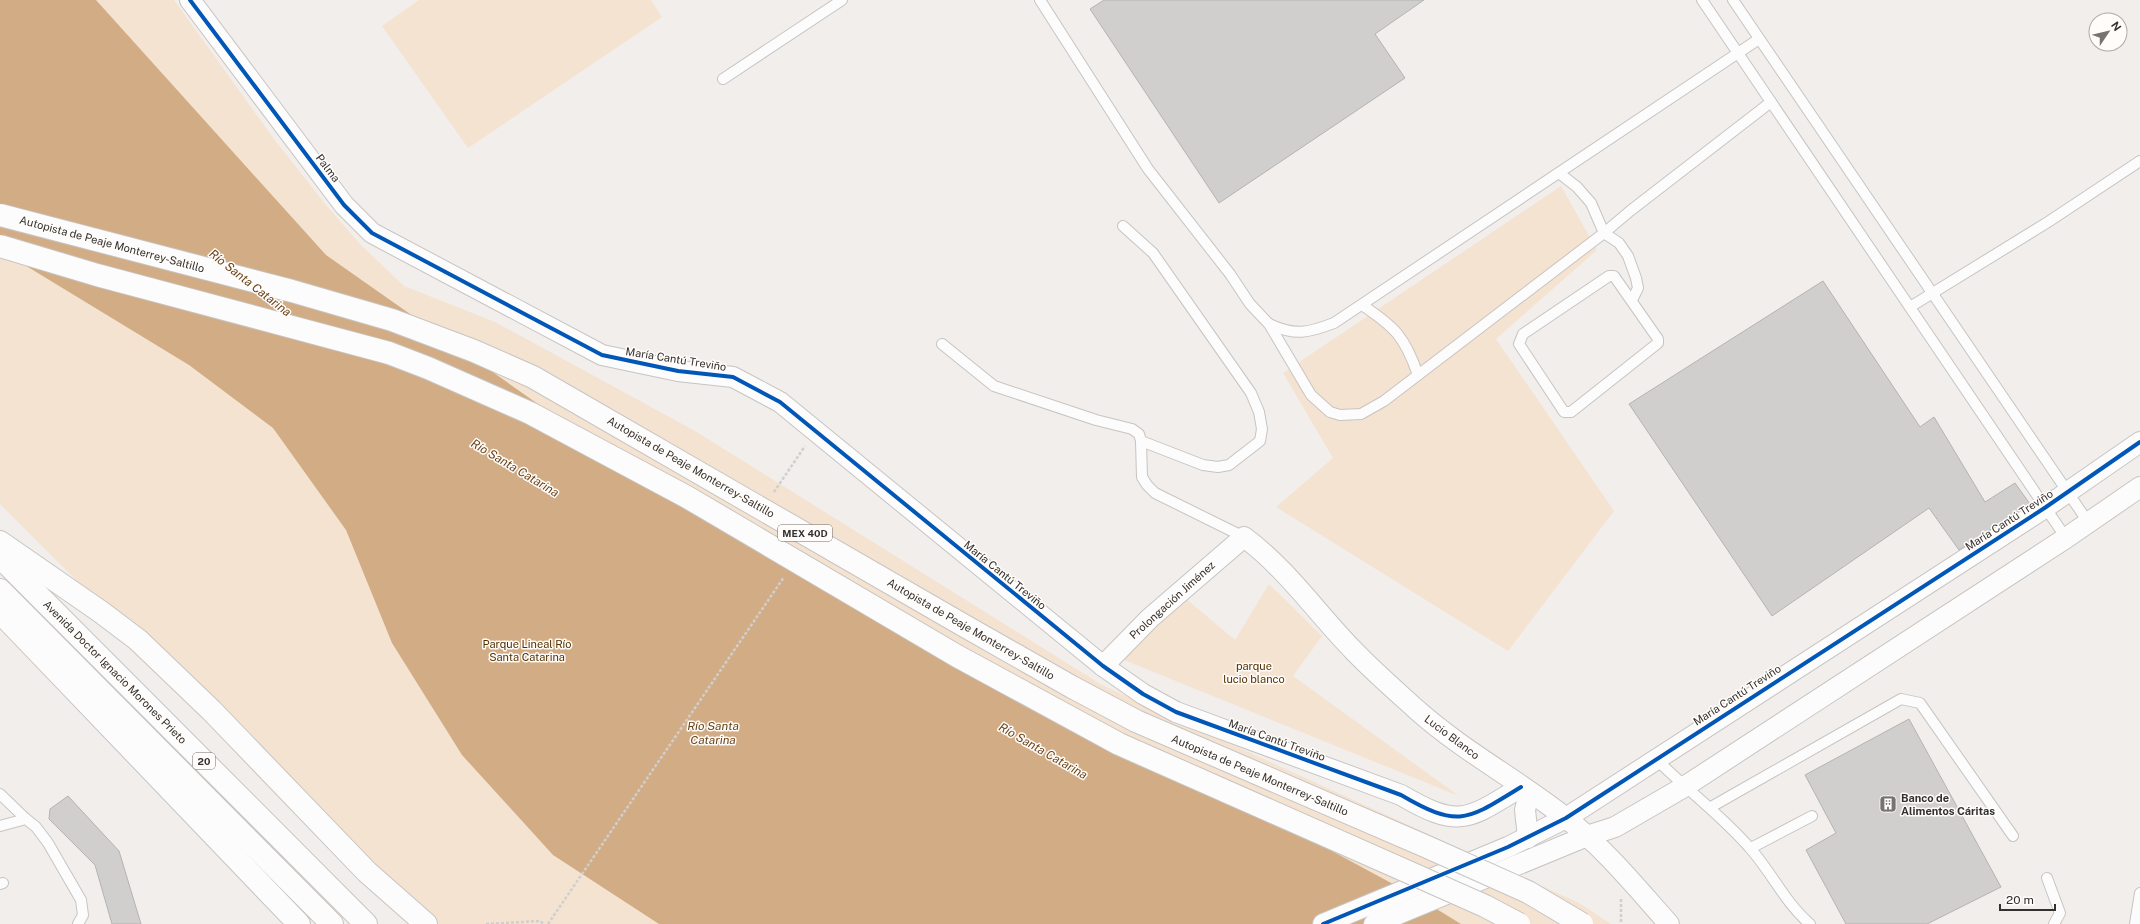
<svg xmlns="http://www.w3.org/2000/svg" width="2140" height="924" font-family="'Public Sans',sans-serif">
  <rect width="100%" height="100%" fill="#f1eeec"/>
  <!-- green -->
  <g fill="#f5e3d1">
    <path d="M0,0H174L274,139L326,205L360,244L404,286L495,322L695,431L1102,685L1579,903L1611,924H411L121,625L0,504Z"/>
    <path d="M419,0H651L662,17L468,148L382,26Z"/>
    <path d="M1561,186L1597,250L1496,339L1614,511L1508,651L1276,507L1333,458L1283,373Z"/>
    <path d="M1269,584L1322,636L1293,676L1459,796L1124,660L1185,598L1235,640Z"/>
  </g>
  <!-- water -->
  <path fill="#d1ac85" d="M0,0H96L326,255L649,482L1417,897L1461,924H659L553,855L462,755L392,643L346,530L273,428L189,365L0,250Z"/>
  <!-- building -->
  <g fill="#d1cfcd" stroke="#b5b3b1">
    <path d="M1104,0H1424L1375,34L1405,78L1219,203L1090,9Z"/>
    <path d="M1823,281L1920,427L1934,417L1985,502L2015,483L2030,504L1959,550L1929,508L1772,616L1629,404Z"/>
    <path d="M1909,719L2001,887L1927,924H1846L1806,850L1836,833L1805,775Z"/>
    <path d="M68,796L119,851L141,924H112L95,865L49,819L50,809Z"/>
  </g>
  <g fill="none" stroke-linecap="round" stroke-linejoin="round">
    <!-- service casing -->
    <g stroke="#c7c4c2" stroke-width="12">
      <g id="service">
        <path d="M1040,0L1148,169L1230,274L1250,304L1269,324L1311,395L1330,412L1340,415L1361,414L1384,401L1604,233L1630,211L1771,102"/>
        <path d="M1702,0L2066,538"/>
        <path d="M1733,0L2088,522"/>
        <path d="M723,79L842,0"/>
        <path d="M1559,173L1577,187L1591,203L1604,233L1619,243L1628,256L1636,278L1638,288L1632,300"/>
        <path d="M1123,226L1153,253L1251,393L1259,412L1262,429L1260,441L1229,465L1218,467L1203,465L1141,441"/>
        <path d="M1609,276H1614L1658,339V343L1571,412H1564L1519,344L1523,334Z"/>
        <path d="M1362,305C1395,327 1405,337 1418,375"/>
        <path d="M1910,307L2048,222L2140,161"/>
        <path d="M1269,324C1295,336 1308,333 1334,323L1759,39"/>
        <path d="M942,344L994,386L1096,420L1132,429L1139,434L1141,441L1142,477L1147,485L1155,493L1244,537"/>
        <path d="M1656,759C1687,790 1721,815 1749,847C1771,871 1785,903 1810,924"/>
        <path d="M0,794L26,819"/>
        <path d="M1711,807L1901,699L1920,703L2013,836"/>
        <path d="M0,826L26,819L36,827L48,843L81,900L83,915L78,924"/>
        <path d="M1751,848L1812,816"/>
        <path d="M2047,878L2060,913L2054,924"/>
        <path d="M0,884L3,883"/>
        <path d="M2135,924L2140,893"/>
      </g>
    </g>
    <!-- minor casing -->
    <g stroke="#c7c4c2" stroke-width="22">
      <g id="minor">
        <path d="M190,0L344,205L372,233L602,355L678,371L733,377L780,402L1103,666L1143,694L1176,712L1401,795C1459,829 1467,820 1521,787"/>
        <path d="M1103,666L1150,618L1244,537C1287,569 1316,612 1353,650C1373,671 1395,690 1417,710C1463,751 1518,780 1566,818C1605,849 1636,887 1669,924"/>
        <path d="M1528,838L1525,810L1529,793"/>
        <path d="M1323,924L1508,847L1566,818L2046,507L2140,442"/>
        <path d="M1374,924L1587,836L1615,827L1684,787L2066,538L2140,487"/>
      </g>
    </g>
    <!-- tertiary casing -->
    <g stroke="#c7c4c2" stroke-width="24">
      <g id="tertiary">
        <path d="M0,542L101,612L138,640L212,711L367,872L426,924"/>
        <path d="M0,612L299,924"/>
      </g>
    </g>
    <!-- primary casing -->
    <g stroke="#c7c4c2" stroke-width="24">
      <g id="primary">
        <path d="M0,557L366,924"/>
        <path d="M0,590L332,924"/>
      </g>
    </g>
    <!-- path -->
    <g stroke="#d0cfcd" stroke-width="2.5" stroke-dasharray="3 2" stroke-linecap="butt">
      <path d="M774,492L805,446"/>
      <path d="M1621,899V924"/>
      <path d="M486,924L540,921L544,924"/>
      <path d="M548,924L784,577"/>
    </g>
    <!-- service -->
    <use href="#service" stroke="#fdfcfc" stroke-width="10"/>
    <!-- minor -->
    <use href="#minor" stroke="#fdfcfc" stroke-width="20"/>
    <!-- tertiary -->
    <use href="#tertiary" stroke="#fdfcfc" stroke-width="22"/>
    <!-- primary -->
    <use href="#primary" stroke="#fdfcfc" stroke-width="22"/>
    <!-- motorway-bridge casing -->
    <g stroke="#c7c4c2" stroke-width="24" stroke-linecap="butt">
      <g id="motorway-bridge">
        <path d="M0,215L292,291L392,320L474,351L533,377L963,625L1072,687L1136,721L1425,846L1528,892L1582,924"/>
        <path d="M0,246L97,275L389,353L428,368L530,413L687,497L957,656L1119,744L1485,906L1519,924"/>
      </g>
    </g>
    <!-- motorway-bridge -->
    <use href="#motorway-bridge" stroke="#fdfcfc" stroke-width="22"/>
    <!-- cycleway casing -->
    <g stroke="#fffcf9" stroke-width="6">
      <g id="cycleway">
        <path d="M190,0L344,205L372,233L602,355L678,371L733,377L780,402L1103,666L1143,694L1176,712L1401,795C1459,829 1467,820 1521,787"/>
        <path d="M1323,924L1508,847L1566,818L2046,507L2140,442"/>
      </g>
    </g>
    <!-- cycleway -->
    <use href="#cycleway" stroke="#0057b8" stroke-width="4"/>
  </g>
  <!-- icons -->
  <defs>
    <g id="building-square" transform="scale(0.9)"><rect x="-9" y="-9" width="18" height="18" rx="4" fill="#767371" stroke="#fffcf9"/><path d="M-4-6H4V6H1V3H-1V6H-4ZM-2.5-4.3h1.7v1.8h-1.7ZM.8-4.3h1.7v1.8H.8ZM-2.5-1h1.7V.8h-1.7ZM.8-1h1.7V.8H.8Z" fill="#fff"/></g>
  </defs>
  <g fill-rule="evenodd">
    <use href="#building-square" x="1888" y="804"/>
  </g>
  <g text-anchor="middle" stroke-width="3" stroke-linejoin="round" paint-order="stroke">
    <!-- shield labels -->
    <g fill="#fffcf9" stroke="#706e6c" stroke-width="1">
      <rect x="778" y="525" width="54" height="16" rx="3"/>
      <rect x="193" y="753" width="22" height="16" rx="3"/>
    </g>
    <g font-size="10" font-weight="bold" fill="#33312f">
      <text x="805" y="537">MEX 40D</text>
      <text x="204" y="765">20</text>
    </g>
    <!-- street labels -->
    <g font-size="11" fill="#33312f" stroke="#fffcf9">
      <text transform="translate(328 168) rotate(53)" y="4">Palma</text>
      <text transform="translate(112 244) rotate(15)" y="4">Autopista de Peaje Monterrey-Saltillo</text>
      <text transform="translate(676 359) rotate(9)" y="4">María Cantú Treviño</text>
      <text transform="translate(691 467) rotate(30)" y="4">Autopista de Peaje Monterrey-Saltillo</text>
      <text transform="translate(2009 520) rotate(-33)" y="4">María Cantú Treviño</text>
      <text transform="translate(1005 575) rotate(39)" y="4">María Cantú Treviño</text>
      <text transform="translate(1172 600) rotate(-42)" y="4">Prolongación Jiménez</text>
      <text transform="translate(971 629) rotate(30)" y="4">Autopista de Peaje Monterrey-Saltillo</text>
      <text transform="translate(115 672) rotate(45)" y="4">Avenida Doctor Ignacio Morones Prieto</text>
      <text transform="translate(1737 695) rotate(-33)" y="4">María Cantú Treviño</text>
      <text transform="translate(1452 737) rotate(37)" y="4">Lucio Blanco</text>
      <text transform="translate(1277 740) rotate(20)" y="4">María Cantú Treviño</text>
      <text transform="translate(1260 775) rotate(23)" y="4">Autopista de Peaje Monterrey-Saltillo</text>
    </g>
    <!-- park labels -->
    <g font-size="11" fill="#533102" stroke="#fffcf9">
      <text x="527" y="648">Parque Lineal Río<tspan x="527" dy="13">Santa Catarina</tspan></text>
      <text x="1254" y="670">parque<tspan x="1254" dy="13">lucio blanco</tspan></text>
    </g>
    <!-- poi labels -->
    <g font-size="11" font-weight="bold" fill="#33312f" stroke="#fffcf9" text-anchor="start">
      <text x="1901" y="802">Banco de<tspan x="1901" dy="13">Alimentos Cáritas</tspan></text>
    </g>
    <!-- water labels -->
    <g font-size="12" font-style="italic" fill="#68441b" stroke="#fffcf9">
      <text transform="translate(250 283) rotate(38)" y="4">Río Santa Catarina</text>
      <text transform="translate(515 468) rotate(31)" y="4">Río Santa Catarina</text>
      <text x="713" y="730">Río Santa<tspan x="713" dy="14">Catarina</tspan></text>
      <text transform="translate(1043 751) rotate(30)" y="4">Río Santa Catarina</text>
    </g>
  </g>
  <!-- north arrow -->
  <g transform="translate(2108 32) rotate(55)"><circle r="19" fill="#fffcf9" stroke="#adaba8"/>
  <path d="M0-3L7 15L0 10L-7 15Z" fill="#767371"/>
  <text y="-6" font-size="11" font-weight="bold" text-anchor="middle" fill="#33312f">N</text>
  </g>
  <!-- scale -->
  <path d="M2000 904v6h55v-6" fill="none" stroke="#33312f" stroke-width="2"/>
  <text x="2006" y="904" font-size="12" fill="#33312f" stroke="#fffcf9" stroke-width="3" paint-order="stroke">20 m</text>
</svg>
